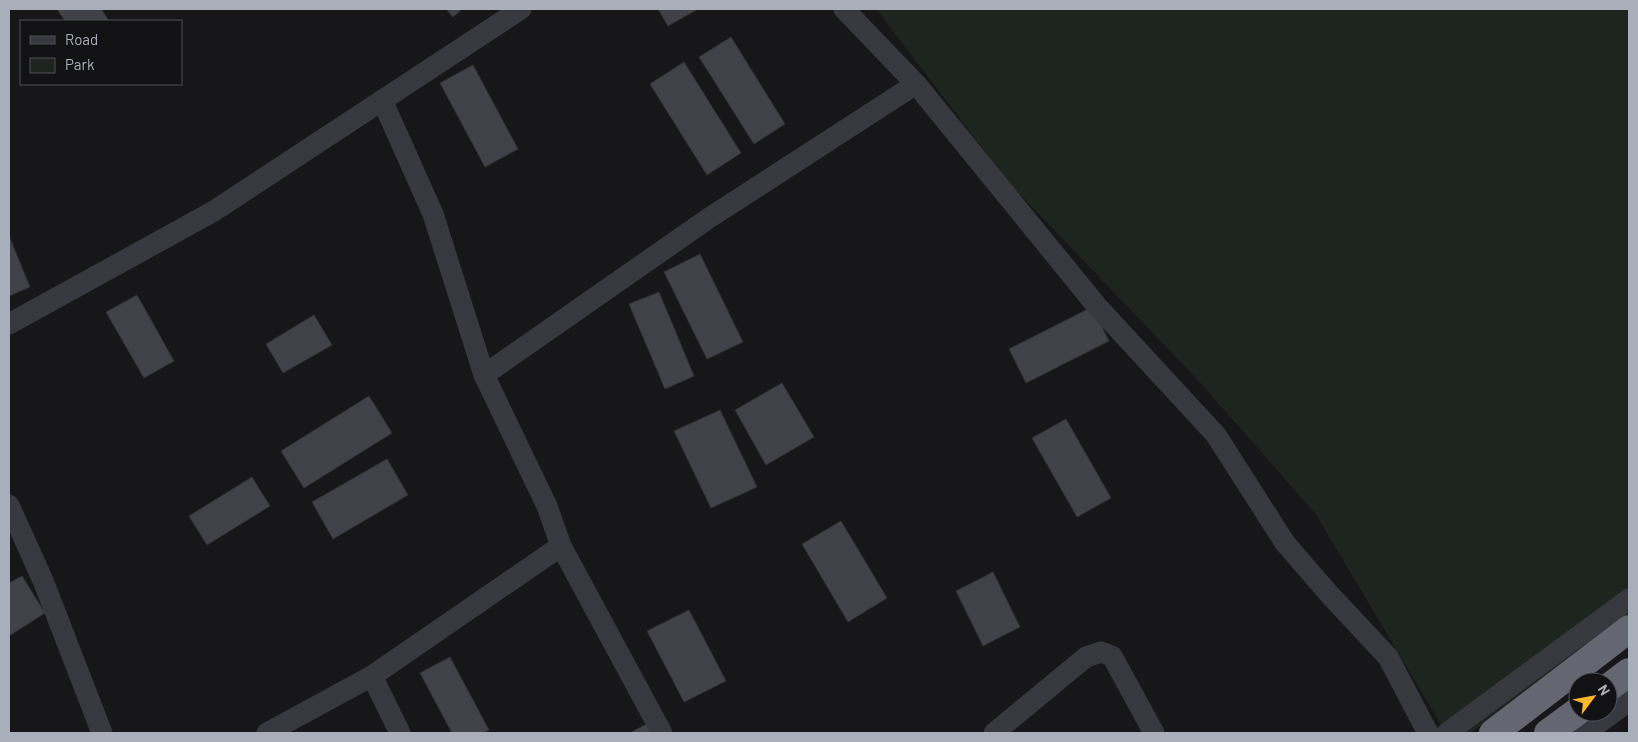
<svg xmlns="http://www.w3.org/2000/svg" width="1638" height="742" font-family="Barlow,sans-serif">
  <rect width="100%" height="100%" fill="#17171a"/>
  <!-- green -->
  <path fill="#1d251e" d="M876,9H1629V618L1470,733H1446L1315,513L1195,377L1010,184Z"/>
  <!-- building -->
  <g fill="#414247" stroke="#313136">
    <path d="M57,9H101L109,21H65Z"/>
    <path d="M446,9H462L453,17Z"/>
    <path d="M658,9H698L668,26Z"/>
    <path d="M731,37L785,124L754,144L699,57Z"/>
    <path d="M684,62L741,153L707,175L650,84Z"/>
    <path d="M473,65L518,149L485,167L440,83Z"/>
    <path d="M9,236L30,287L9,296Z"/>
    <path d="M700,254L743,342L707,359L664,272Z"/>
    <path d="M659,292L694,376L665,389L629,304Z"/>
    <path d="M137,295L174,361L144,378L106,312Z"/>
    <path d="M1092,307L1109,341L1026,383L1009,349Z"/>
    <path d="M314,315L332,345L283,373L266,344Z"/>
    <path d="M782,383L814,437L766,465L735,410Z"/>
    <path d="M369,396L392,433L304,488L281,451Z"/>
    <path d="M720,410L757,487L711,508L674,431Z"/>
    <path d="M1066,419L1111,498L1077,517L1032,438Z"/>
    <path d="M387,459L408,495L333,539L312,502Z"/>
    <path d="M252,477L270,506L207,545L189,516Z"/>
    <path d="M841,521L887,598L848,622L802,544Z"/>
    <path d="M993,572L1020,627L983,646L956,591Z"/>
    <path d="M22,576L45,613L9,636V583Z"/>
    <path d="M689,610L726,681L684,702L647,631Z"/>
    <path d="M450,657L489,730L483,733H452L420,673Z"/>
    <path d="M650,722L657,733H630Z"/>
  </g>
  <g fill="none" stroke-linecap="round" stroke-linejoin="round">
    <!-- street -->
    <g stroke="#38393f" stroke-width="21">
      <path d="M844,9L916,84L1096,305L1216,435L1285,543L1330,595L1388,657L1428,733"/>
      <path d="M382,100L433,214L484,375L547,506L561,546L662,733"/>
      <path d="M9,324L214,211L521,9"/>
      <path d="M484,375L709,218L916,84"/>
      <path d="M9,505L44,583L102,733"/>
      <path d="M372,676L400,733"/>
      <path d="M267,733L372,676L561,546"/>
      <path d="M994,733L1086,657L1101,652L1112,656L1154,733"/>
      <path d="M1447,733L1629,599"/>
      <path d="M1585,733L1629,701"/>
    </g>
    <!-- highway -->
    <g stroke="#646771" stroke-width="28">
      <path d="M1608,688L1629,672"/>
      <path d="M1493,733L1629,629"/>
      <path d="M1548,733L1578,711"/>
    </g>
  </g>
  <!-- border -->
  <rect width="1638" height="742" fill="none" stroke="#a9aebb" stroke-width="20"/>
  <!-- legend -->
  <rect x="20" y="20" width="162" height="65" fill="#121215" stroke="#4e5057"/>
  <rect x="30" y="36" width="25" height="8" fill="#38393f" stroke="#4e5057"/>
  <text x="65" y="45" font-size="15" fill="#a9aebb">Road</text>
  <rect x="30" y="58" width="25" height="15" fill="#1d251e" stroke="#4e5057"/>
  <text x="65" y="70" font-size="15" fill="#a9aebb">Park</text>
  <!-- north arrow -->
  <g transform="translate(1593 697) rotate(58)"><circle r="24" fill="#121215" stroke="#4e5057"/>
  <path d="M0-4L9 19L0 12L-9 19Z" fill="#ffb62b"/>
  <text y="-8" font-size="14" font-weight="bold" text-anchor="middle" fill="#a9aebb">N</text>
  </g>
</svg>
